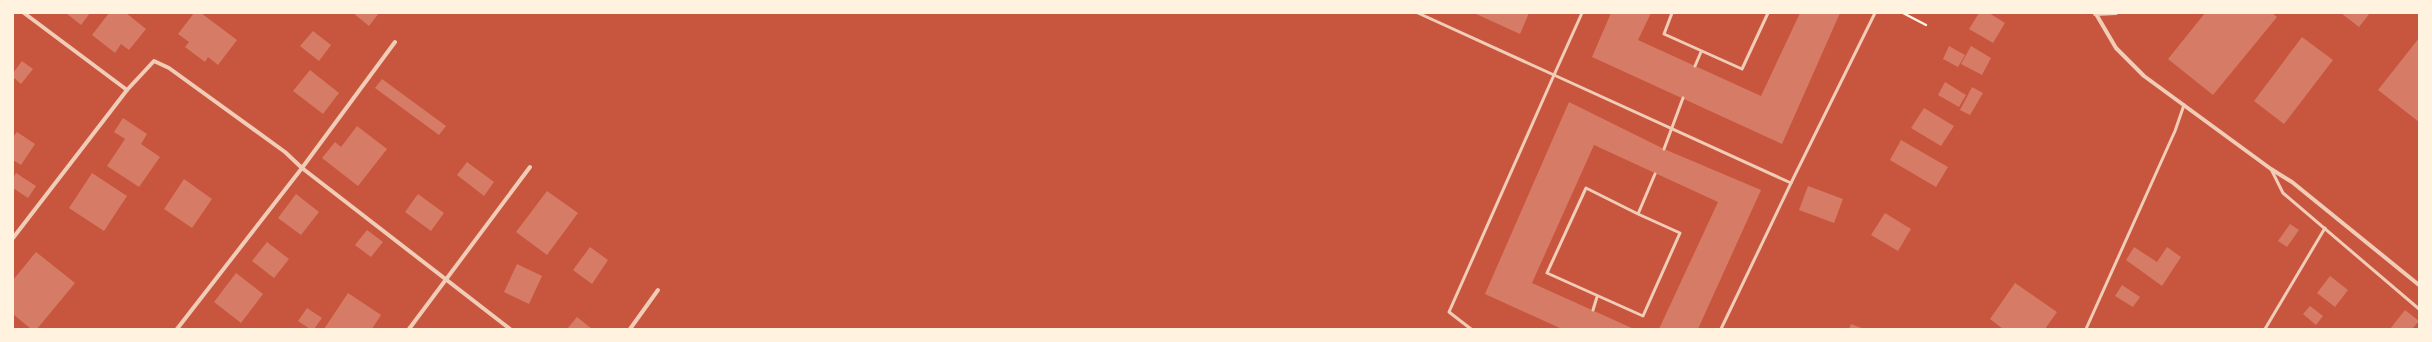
<svg xmlns="http://www.w3.org/2000/svg" width="2432" height="342" font-family="Georgia,serif">
  <rect width="100%" height="100%" fill="#c8553d"/>
  <!-- building -->
  <g fill="#d67c66">
    <path d="M66,13H90L81,25Z"/>
    <path d="M109,13H126L146,29L129,50L121,44L115,53L92,35Z"/>
    <path d="M194,13H201L237,40L218,65L208,57L205,62L185,47L189,42L178,34Z"/>
    <path d="M353,13H379L369,26Z"/>
    <path d="M1474,13H1529L1520,34Z"/>
    <path d="M1611,13H1651L1638,40L1761,96L1800,13H1840L1782,144L1592,57Z"/>
    <path d="M1979,13H1989L2005,23L1993,43L1969,29Z"/>
    <path d="M2205,13H2272L2277,17L2213,95L2168,59Z"/>
    <path d="M2341,13H2370L2359,27Z"/>
    <path d="M313,31L331,45L319,61L300,46Z"/>
    <path d="M2302,37L2333,60L2284,124L2254,101Z"/>
    <path d="M2419,38V122L2378,90Z"/>
    <path d="M1949,46L1965,55L1958,67L1943,59Z"/>
    <path d="M1971,46L1991,58L1982,75L1961,64Z"/>
    <path d="M22,61L33,69L21,84L13,77V73Z"/>
    <path d="M310,70L339,93L323,114L293,91Z"/>
    <path d="M382,79L446,126L439,135L375,88Z"/>
    <path d="M1945,82L1966,95L1959,107L1938,95Z"/>
    <path d="M1972,87L1983,93L1970,115L1960,110Z"/>
    <path d="M1569,102L1664,149L1761,190L1698,329H1659L1718,202L1594,145L1532,283L1634,329H1562L1485,294Z"/>
    <path d="M1924,108L1954,126L1941,146L1911,128Z"/>
    <path d="M123,118L147,134L141,144L160,157L139,187L107,166L125,139L114,132Z"/>
    <path d="M357,126L387,149L358,186L322,158L335,142L341,147Z"/>
    <path d="M17,132L35,144L21,165L13,160V137Z"/>
    <path d="M1901,140L1948,167L1936,187L1890,160Z"/>
    <path d="M467,162L494,182L484,196L457,175Z"/>
    <path d="M16,173L36,186L28,198L13,188V178Z"/>
    <path d="M92,173L127,196L104,231L69,208Z"/>
    <path d="M184,179L212,199L192,228L164,209Z"/>
    <path d="M1808,186L1843,199L1834,223L1799,210Z"/>
    <path d="M547,191L578,213L547,255L516,232Z"/>
    <path d="M296,194L319,212L301,235L278,218Z"/>
    <path d="M418,194L444,213L431,231L405,212Z"/>
    <path d="M1885,213L1911,229L1898,251L1871,235Z"/>
    <path d="M2290,224L2299,230L2287,247L2278,241Z"/>
    <path d="M367,230L383,242L371,257L355,245Z"/>
    <path d="M267,242L289,259L274,278L252,261Z"/>
    <path d="M590,247L608,260L592,284L573,270Z"/>
    <path d="M2134,247L2157,262L2167,247L2181,257L2162,286L2126,260Z"/>
    <path d="M36,252L75,283L37,329H31L13,314V280Z"/>
    <path d="M517,264L542,276L529,304L504,292Z"/>
    <path d="M236,273L263,294L241,323L214,302Z"/>
    <path d="M2330,276L2348,290L2335,307L2317,293Z"/>
    <path d="M2015,283L2057,312L2045,329H2003L1990,319Z"/>
    <path d="M2122,285L2140,297L2133,307L2115,296Z"/>
    <path d="M348,293L381,315L372,329H324Z"/>
    <path d="M2310,306L2323,316L2316,325L2303,314Z"/>
    <path d="M307,308L322,318L314,329H310L298,321Z"/>
    <path d="M2405,310L2419,321L2412,329H2390Z"/>
    <path d="M577,317L592,329H567Z"/>
    <path d="M1851,324L1864,329H1849Z"/>
  </g>
  <g fill="none" stroke-linecap="round" stroke-linejoin="round">
    <!-- path -->
    <path stroke="#fff3e0" stroke-width="2.5" d="M1903,13L1926,25"/>
    <!-- service -->
    <g stroke="#f1ccb7" stroke-width="3">
      <path d="M1418,13L1554,75L1449,312L1471,329"/>
      <path d="M1582,13L1554,75L1791,183L1875,13"/>
      <path d="M1672,13L1664,34L1742,69L1768,13"/>
      <path d="M1695,66L1701,52"/>
      <path d="M1664,149L1683,98"/>
      <path d="M2271,169L2283,193L2419,309"/>
      <path d="M1638,214L1586,188L1547,273L1643,316L1680,233L1638,214L1655,174"/>
      <path d="M1593,310L1597,297"/>
      <path d="M1721,329L1791,183"/>
      <path d="M2086,329L2175,131L2184,105"/>
      <path d="M2265,329L2325,228"/>
    </g>
    <!-- minor -->
    <g stroke="#f1ccb7" stroke-width="4">
      <path d="M24,13L127,90"/>
      <path d="M2095,14L2116,13"/>
      <path d="M2096,14L2116,48L2144,76L2271,169L2292,182L2419,285"/>
      <path d="M13,238L127,90L154,61L169,68L285,152L302,168L510,329"/>
      <path d="M177,329L302,168L395,42"/>
      <path d="M409,329L530,167"/>
      <path d="M630,329L658,290"/>
    </g>
  </g>
  <!-- border -->
  <rect width="2432" height="342" fill="none" stroke="#fff3e0" stroke-width="28"/>
</svg>
